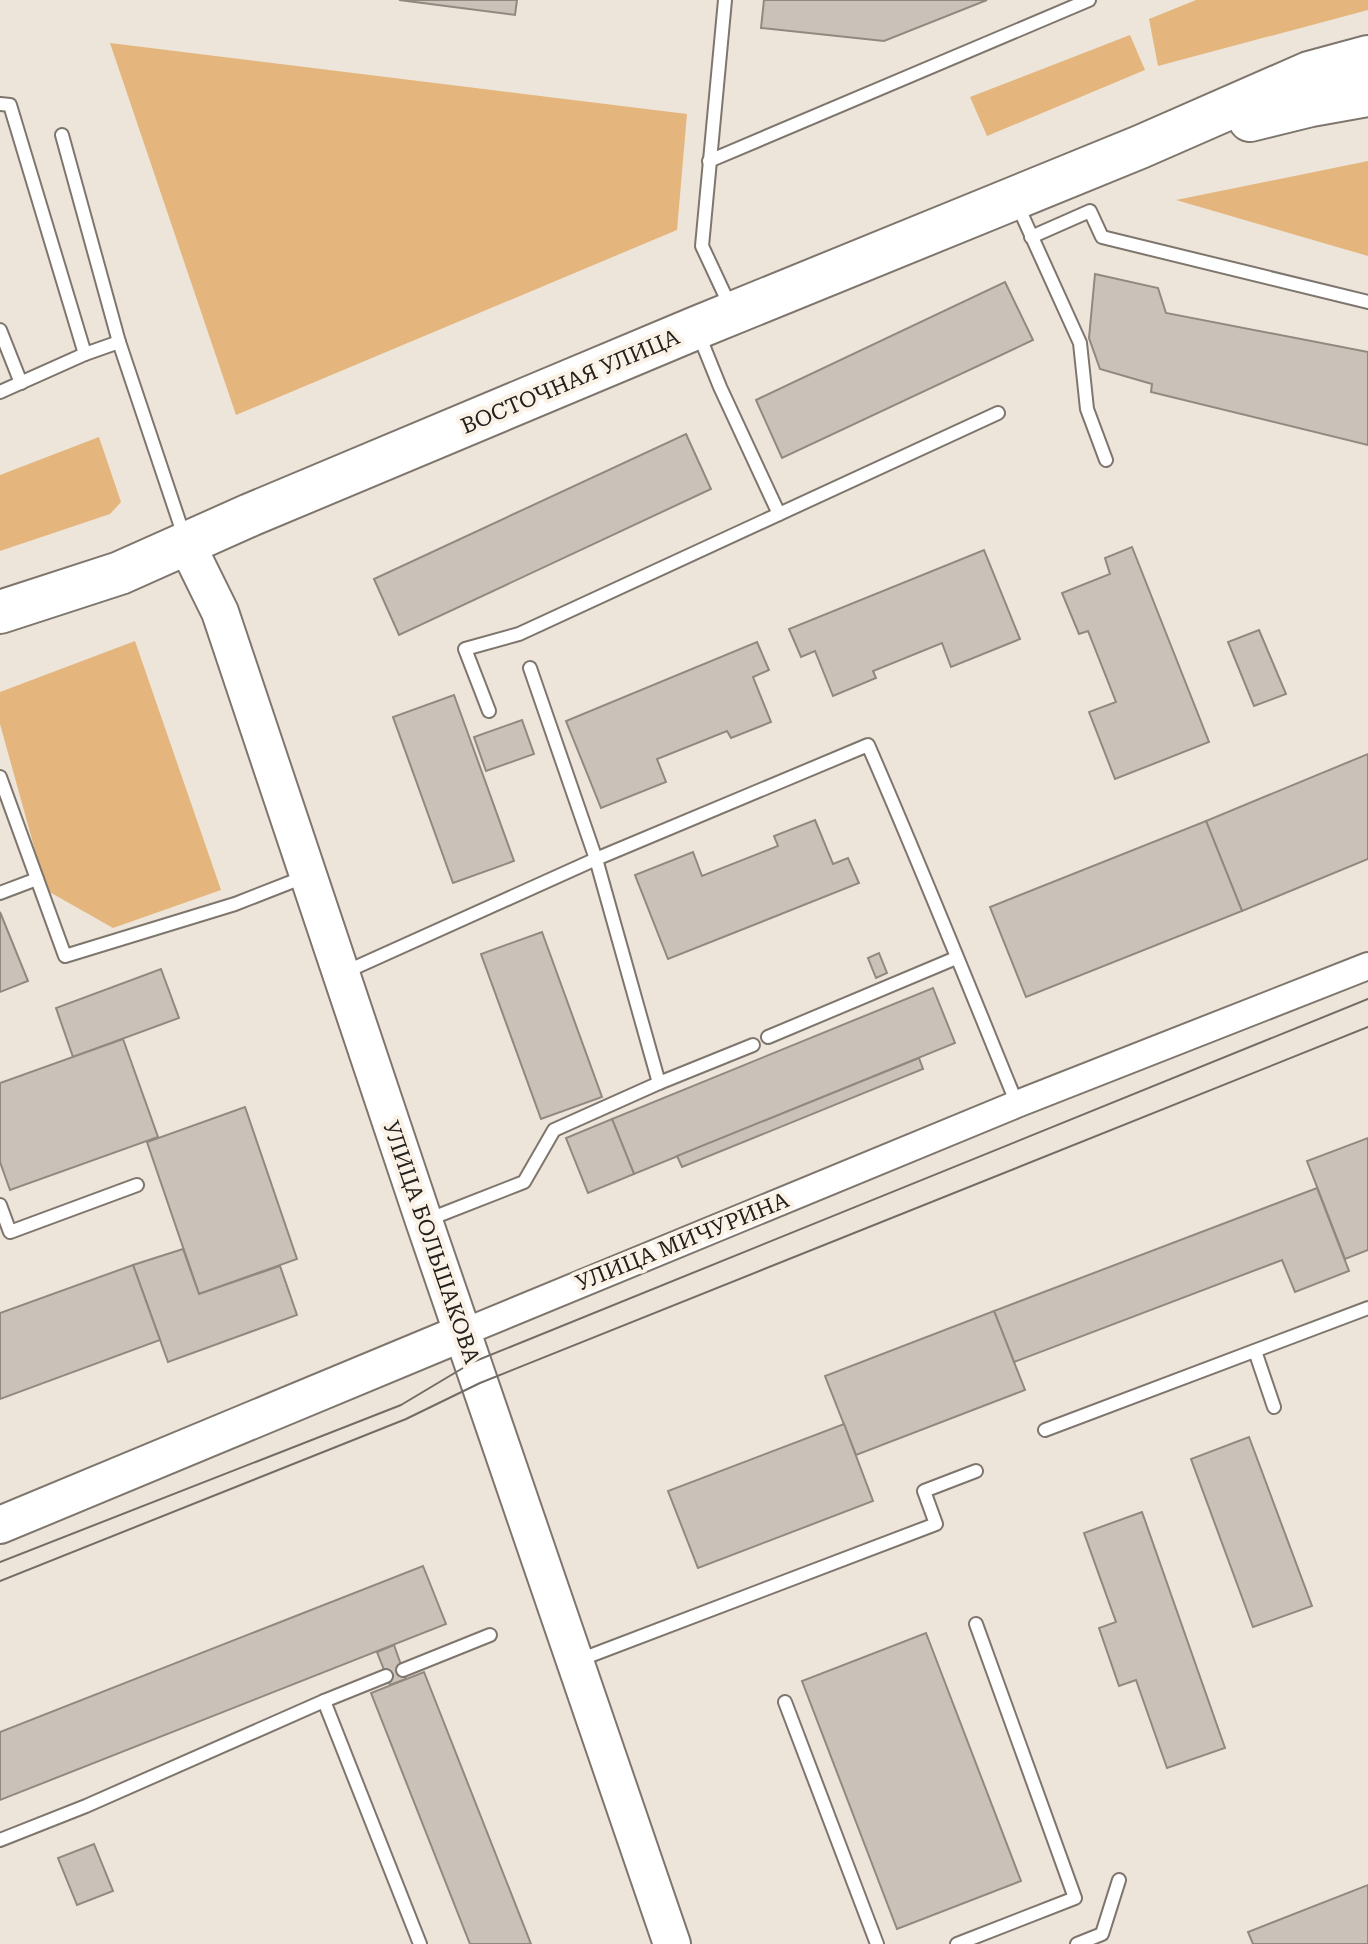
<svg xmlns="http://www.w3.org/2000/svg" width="1368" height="1944" font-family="'Roboto Serif',serif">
  <rect width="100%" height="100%" fill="#ede5da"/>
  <!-- green -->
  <g fill="#e4b67d">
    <path d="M1196,0H1368V10L1158,66L1149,19Z"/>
    <path d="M1130,35L1145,70L987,136L970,97Z"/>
    <path d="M110,43L687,114L677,230L236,415Z"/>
    <path d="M1368,161V256L1176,200Z"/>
    <path d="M99,437L121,502L110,514L0,551V475Z"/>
    <path d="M135,641L221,890L113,928L46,890L0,724V692Z"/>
  </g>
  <!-- building -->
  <g fill="#cac2b8" stroke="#91897f" stroke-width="2">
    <path d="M399,0H517L515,15Z"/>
    <path d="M764,0H987L884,41L761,28Z"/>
    <path d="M1095,274L1158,288L1166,313L1368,352V445L1151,392L1152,384L1100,369L1089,338Z"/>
    <path d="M1005,282L1033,340L782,458L756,400Z"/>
    <path d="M686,434L711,489L399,635L374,579Z"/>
    <path d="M1132,547L1209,742L1115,779L1089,712L1116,702L1088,631L1079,634L1062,593L1110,574L1105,558Z"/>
    <path d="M984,550L1020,639L951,667L942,643L873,671L876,678L833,696L815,651L801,657L789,629Z"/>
    <path d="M1259,630L1286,694L1254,706L1228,642Z"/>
    <path d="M757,642L769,670L753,677L771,722L731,738L727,731L657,759L666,782L601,808L566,721Z"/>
    <path d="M454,695L514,861L453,883L393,717Z"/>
    <path d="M522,720L534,754L486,771L474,737Z"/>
    <path d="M1368,754V859L1242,911L1206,821Z"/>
    <path d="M815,820L833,864L848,858L859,883L668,959L635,875L693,852L702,876L778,846L774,836Z"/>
    <path d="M1206,821L1242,911L1026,997L990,907Z"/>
    <path d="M0,912L28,981L0,992Z"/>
    <path d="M542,932L602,1097L541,1119L481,954Z"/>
    <path d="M879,953L887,973L876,978L868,958Z"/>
    <path d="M161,969L179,1018L73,1057L56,1008Z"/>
    <path d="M933,988L955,1043L634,1174L612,1119Z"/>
    <path d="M123,1039L158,1137L10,1190L0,1162V1083Z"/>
    <path d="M919,1058L923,1069L682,1167L677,1156Z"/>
    <path d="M245,1107L297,1259L199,1294L147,1142Z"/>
    <path d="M612,1119L634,1174L588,1193L566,1138Z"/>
    <path d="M1368,1138V1250L1345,1259L1307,1161Z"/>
    <path d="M1317,1188L1349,1271L1295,1292L1282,1260L1014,1362L994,1311Z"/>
    <path d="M183,1249L199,1294L280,1266L297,1315L168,1362L133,1265Z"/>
    <path d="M133,1265L160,1340L0,1399V1313Z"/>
    <path d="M994,1311L1025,1390L856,1455L825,1376Z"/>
    <path d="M844,1424L873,1501L698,1568L668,1491Z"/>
    <path d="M1249,1437L1312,1606L1253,1627L1191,1459Z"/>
    <path d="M1142,1512L1225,1748L1167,1768L1136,1680L1119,1686L1099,1628L1116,1622L1084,1533Z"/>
    <path d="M423,1566L446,1624L0,1800V1732Z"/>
    <path d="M926,1633L1021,1881L897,1929L802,1681Z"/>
    <path d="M394,1645L406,1679L390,1685L377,1652Z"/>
    <path d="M424,1672L531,1944H470L371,1693Z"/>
    <path d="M94,1844L113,1891L77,1905L58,1858Z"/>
    <path d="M1368,1885V1944H1253L1248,1932Z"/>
  </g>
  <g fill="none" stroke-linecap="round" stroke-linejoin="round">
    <!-- lane casing -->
    <g stroke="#7e766d" stroke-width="16">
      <g id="lane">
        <path d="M725,0L702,246L730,306"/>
        <path d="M0,104L10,105L85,354"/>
        <path d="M62,135L119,342L184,536"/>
        <path d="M709,161L1089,0"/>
        <path d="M1017,204L1080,343L1087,409L1106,460"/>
        <path d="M1031,237L1090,211L1102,237L1368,302"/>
        <path d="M0,330L21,383"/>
        <path d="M699,335L720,387L779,514"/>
        <path d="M0,392L85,354L119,342"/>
        <path d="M489,711L465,649L519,634L998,413"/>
        <path d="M0,777L65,956L235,904L304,877"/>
        <path d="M0,893L37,879"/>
        <path d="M343,973L596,859L868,745C920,864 968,984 1017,1104"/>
        <path d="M768,1037L956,958"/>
        <path d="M659,1083L753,1045"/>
        <path d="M0,1205L10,1232L137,1185"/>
        <path d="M427,1220L524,1182L554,1130L659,1083L596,859L530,668"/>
        <path d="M1255,1351L1274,1407"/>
        <path d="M1045,1430L1368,1308"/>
        <path d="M579,1660L936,1524L924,1491L976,1471"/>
        <path d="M403,1670L490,1635"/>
        <path d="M324,1701L420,1944"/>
        <path d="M785,1702L877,1944"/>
        <path d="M0,1840L86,1806L324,1701L386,1676"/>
        <path d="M957,1944L1075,1898L976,1624"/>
        <path d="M1077,1944L1102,1934L1119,1880"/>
      </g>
    </g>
    <!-- street casing -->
    <g stroke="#7e766d" stroke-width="30">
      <path id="street" d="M462,1333L1017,1104L1368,966"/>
    </g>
    <!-- secondary casing -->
    <g stroke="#7e766d" stroke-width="40">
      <g id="secondary">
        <path d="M186,543L220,612L424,1221L672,1944"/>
        <path d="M0,1525L462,1333"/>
      </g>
    </g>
    <!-- primary casing -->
    <g stroke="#7e766d" stroke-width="46">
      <g id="primary">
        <path d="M1250,120L1311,105L1368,95"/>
        <path d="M0,612L120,573L250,515L696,328L1140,147L1309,73L1368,57"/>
      </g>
    </g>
    <!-- lane -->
    <use href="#lane" stroke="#fff" stroke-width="12"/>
    <!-- street -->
    <use href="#street" stroke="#fff" stroke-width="26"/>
    <!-- secondary -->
    <use href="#secondary" stroke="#fff" stroke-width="36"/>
    <!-- primary -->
    <use href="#primary" stroke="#fff" stroke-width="42"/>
    <!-- tram -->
    <g stroke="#716c66" stroke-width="2">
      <path d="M0,1562L401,1405L473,1362L1368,999"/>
      <path d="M0,1581L406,1419L480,1383L1368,1027"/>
    </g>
  </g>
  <g text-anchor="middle" stroke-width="8" stroke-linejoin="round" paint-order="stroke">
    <!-- street labels -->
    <g font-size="22" fill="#23201d" stroke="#fbf2e7">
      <text transform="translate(570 381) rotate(-23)" y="8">ВОСТОЧНАЯ УЛИЦА</text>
      <text transform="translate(682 1241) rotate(-22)" y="8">УЛИЦА МИЧУРИНА</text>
      <text transform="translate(432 1242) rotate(71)" y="8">УЛИЦА БОЛЬШАКОВА</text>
    </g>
  </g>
</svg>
